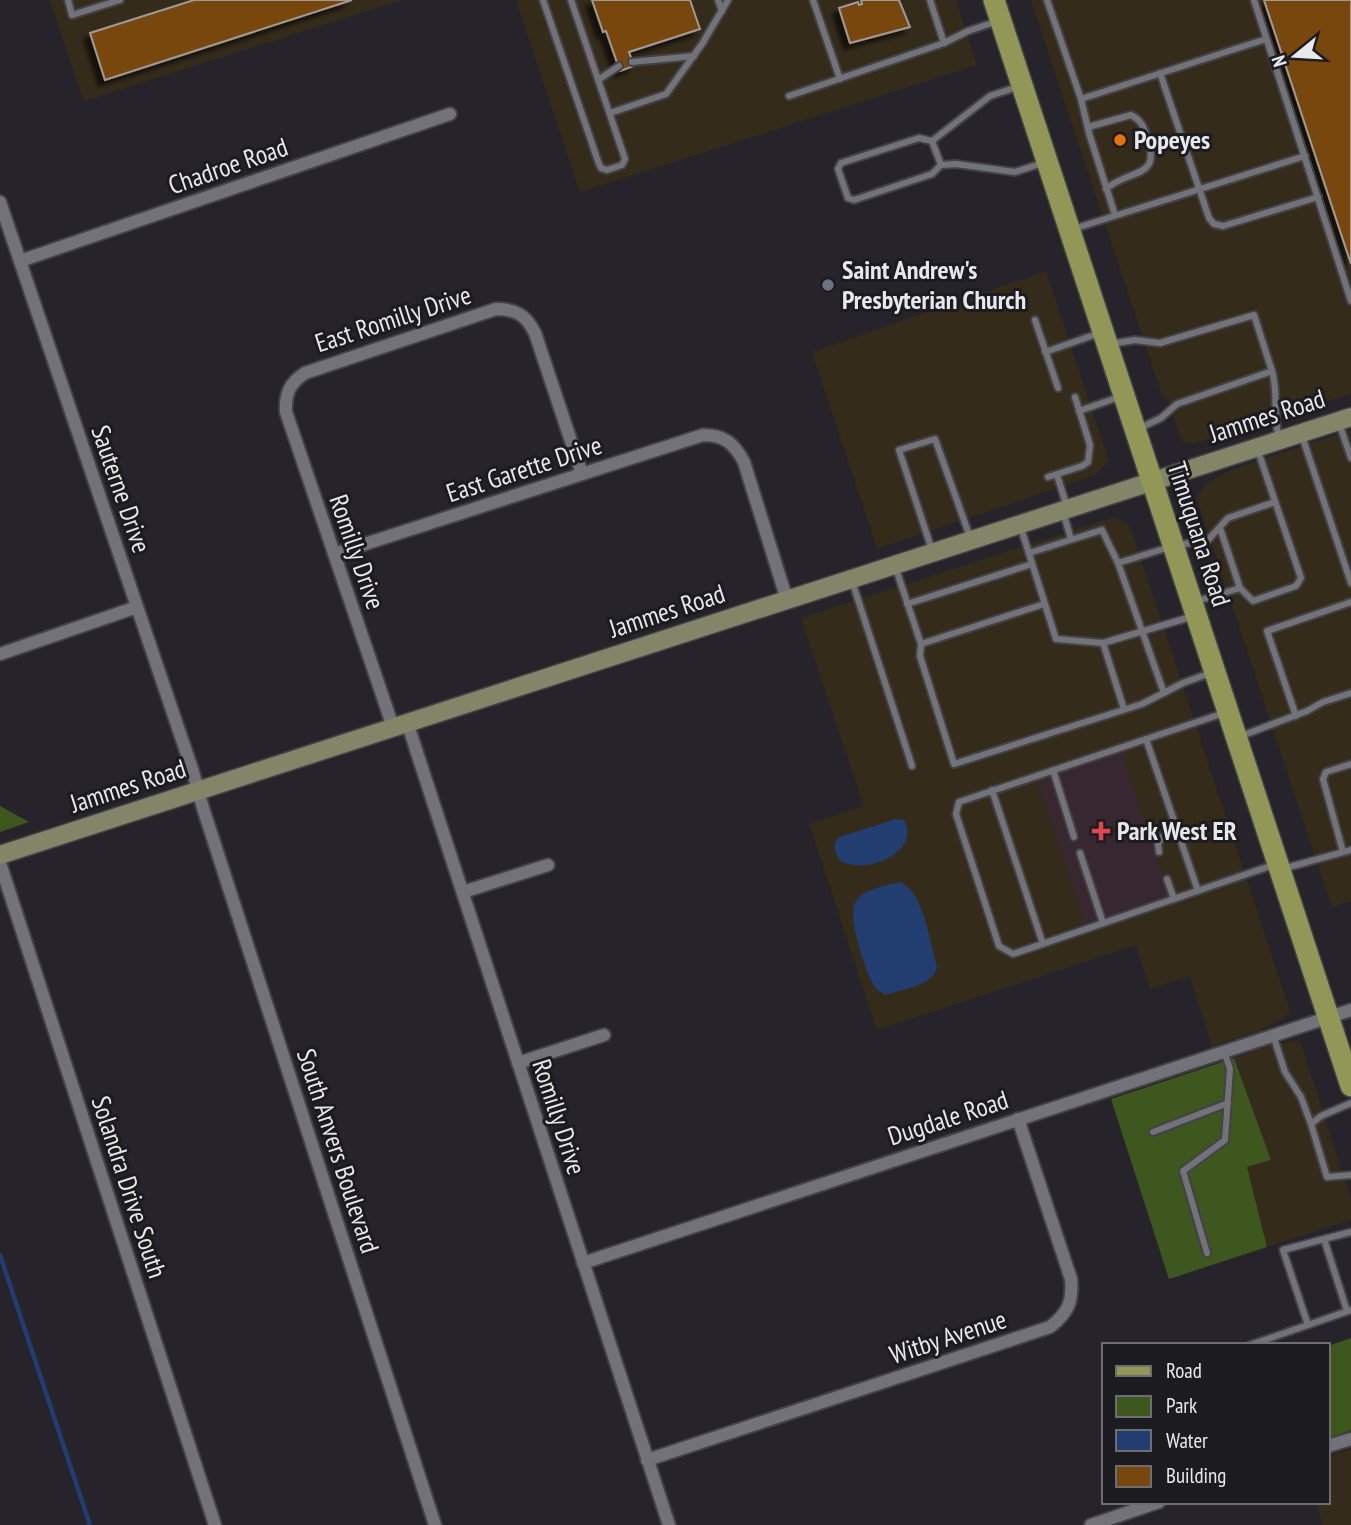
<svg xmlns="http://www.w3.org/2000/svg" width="1351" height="1525" font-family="'PT Sans Narrow',sans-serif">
  <defs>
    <filter id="shadow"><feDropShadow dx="-6" dy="6" stdDeviation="2" flood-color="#0009"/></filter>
  </defs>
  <rect width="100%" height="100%" fill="#26242a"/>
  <!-- commercial -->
  <g fill="#352b1b">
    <path d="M50,0H402L84,101Z"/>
    <path d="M516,0H956L977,65L580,192Z"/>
    <path d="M1031,0H1351V394L1193,444L1182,442L1168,400L1162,396Z"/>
    <path d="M1046,271L1109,461L1095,475L877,549L812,352Z"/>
    <path d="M1351,430V901L1332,907L1196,497L1206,484L1233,469Z"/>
    <path d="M1108,519H1118L1130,526L1290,1011L1285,1017L1259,1031L1212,1046L1190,976L1150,989L1136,945L877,1030L809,824L864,806L801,618Z"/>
    <path d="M1297,1041L1301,1044L1351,1199V1220L1267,1247L1247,1167L1271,1160L1234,1058L1274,1044Z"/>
    <path d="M1351,1449V1525H1323L1316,1502H1328V1457Z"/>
  </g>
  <!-- medical -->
  <path fill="#372731" d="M1120,747L1171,900L1086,927L1036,776Z"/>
  <!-- green -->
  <g fill="#3d571f">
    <path d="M0,806L29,822L0,832Z"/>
    <path d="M1234,1058L1271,1160L1247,1167L1267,1247L1169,1279L1111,1099Z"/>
    <path d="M1351,1338V1430L1328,1438V1346Z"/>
  </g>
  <!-- water -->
  <g fill="#223e71">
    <path d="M896,819L904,820C922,851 866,877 839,860C835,851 832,844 839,837Z"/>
    <path d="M900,882C924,891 930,944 937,967C932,987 902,989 885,995C880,991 875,989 873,984C865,970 846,913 856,901C865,888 886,886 900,882Z"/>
  </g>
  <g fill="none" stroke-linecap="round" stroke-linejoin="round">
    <!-- stream -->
    <path stroke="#223e71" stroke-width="4.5" d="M0,1255L90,1525"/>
  </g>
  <!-- building -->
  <g fill="#78470f" stroke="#a09a95" stroke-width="2" filter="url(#shadow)">
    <path d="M194,0H352L105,80L90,33Z"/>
    <path d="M592,0H690L700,29L629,52L634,66L620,71L606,31L603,32Z"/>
    <path d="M861,0H899L910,27L850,43L839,8L858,2L859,5L862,4Z"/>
    <path d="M1264,0H1351V264Z"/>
  </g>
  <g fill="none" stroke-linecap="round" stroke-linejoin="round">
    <!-- lane casing -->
    <g stroke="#434246" stroke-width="10">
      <g id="lane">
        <path d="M68,0L72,15L120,0"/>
        <path d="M543,0L599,164L601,168L607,170L622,165L625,159L571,0"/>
        <path d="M718,0L722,11"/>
        <path d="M813,0L840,79"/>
        <path d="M930,0L944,43"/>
        <path d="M1047,0L1081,99L1089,133L1115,215"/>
        <path d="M1254,0L1351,301"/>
        <path d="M632,62L694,56"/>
        <path d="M1160,73L1209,218L1214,224L1223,226L1318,197"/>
        <path d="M598,80L619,66"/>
        <path d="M1020,86L990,96L932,141L941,165L956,164L1015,172L1043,163"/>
        <path d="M789,96L944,43L968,31L998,21"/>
        <path d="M1081,99L1266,39"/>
        <path d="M610,113L666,94L702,44L728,0"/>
        <path d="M1088,127L1131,115C1141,120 1144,127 1147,137C1162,180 1130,168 1106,189"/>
        <path d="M932,141L919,138L841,163L838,169L848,198L854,200L932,174L941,165"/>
        <path d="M1073,229L1305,156"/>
        <path d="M1035,320L1058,388"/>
        <path d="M1110,344L1135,340L1160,343L1254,315L1272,371L1177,404L1161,418L1140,428"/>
        <path d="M1045,352L1100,333"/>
        <path d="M1272,371C1279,395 1272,413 1279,438"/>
        <path d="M1079,411L1122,396"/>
        <path d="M1339,423L1351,458"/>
        <path d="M1302,436L1351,583"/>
        <path d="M1057,475L1067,507"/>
        <path d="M1048,477L1082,466L1088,462L1090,445L1075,397"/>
        <path d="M1063,512L1071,539"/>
        <path d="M1020,525L1056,639L1103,643L1194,616"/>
        <path d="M1220,528L1240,588"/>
        <path d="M932,550L899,450L935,439L970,537"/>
        <path d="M1029,553L1102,530L1118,563L1164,693"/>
        <path d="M1118,563L1173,546L1208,540L1228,518L1275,502"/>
        <path d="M895,566L921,644"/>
        <path d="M852,581L912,766"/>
        <path d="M1197,601L1240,588L1253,601L1296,586L1301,578L1257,448"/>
        <path d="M907,604L1032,564"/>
        <path d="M1044,604L921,644L920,656L954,764L1142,704L1183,683L1213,672"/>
        <path d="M1103,643L1124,709"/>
        <path d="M1224,713L959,802L956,814L999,946L1013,954L1276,864"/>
        <path d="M1296,716L1267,631L1351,602"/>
        <path d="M1241,736L1307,711L1323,702L1351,693"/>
        <path d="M1146,739L1198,891"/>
        <path d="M1053,770L1074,837"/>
        <path d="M992,790L1043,944"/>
        <path d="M1159,852L1158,843L1174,821"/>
        <path d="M1343,852L1323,779L1326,772L1351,764"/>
        <path d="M1080,853L1103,923"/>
        <path d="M1282,869L1351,850"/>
        <path d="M1167,879L1174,899"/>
        <path d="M1273,1035L1285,1072L1301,1097L1311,1124"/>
        <path d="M1351,1103L1321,1116L1311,1124L1327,1177L1351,1175"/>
        <path d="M1153,1132L1228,1103"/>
        <path d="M1207,1253L1183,1171L1225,1140L1230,1069L1224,1051"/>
        <path d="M1347,1311L1324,1239L1351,1232"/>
        <path d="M1308,1325L1283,1250L1324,1239"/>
        <path d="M1250,1345L1351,1310"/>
      </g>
    </g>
    <!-- street casing -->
    <g stroke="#434246" stroke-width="16">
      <g id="street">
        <path d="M0,202L193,772L203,808L435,1525"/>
        <path d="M20,261L450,114"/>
        <path d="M334,554L703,435C724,435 734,443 744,462L787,600"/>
        <path d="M0,654L137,607"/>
        <path d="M407,722L669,1525"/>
        <path d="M393,727L286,412C285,393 290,383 305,373L496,309C516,309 526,315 535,333L582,474"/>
        <path d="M0,863L215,1525"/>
        <path d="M463,892L548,865"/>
        <path d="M518,1063L604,1035"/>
        <path d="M583,1263L1351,1010"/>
        <path d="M1328,1446L1351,1439"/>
        <path d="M647,1460L1050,1327C1068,1313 1073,1302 1071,1279L1018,1119"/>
        <path d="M1091,1525L1159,1502"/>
      </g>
    </g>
    <!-- secondary casing -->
    <g stroke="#434246" stroke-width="21">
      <path id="secondary" d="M0,855L1351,417"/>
    </g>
    <!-- primary casing -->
    <g stroke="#434246" stroke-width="24">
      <path id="primary" d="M994,0L1351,1086"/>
    </g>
    <!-- lane -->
    <use href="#lane" stroke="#737278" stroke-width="6"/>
    <!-- street -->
    <use href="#street" stroke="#737278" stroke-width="12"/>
    <!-- secondary -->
    <use href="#secondary" stroke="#828568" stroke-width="18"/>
    <!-- primary -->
    <use href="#primary" stroke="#929758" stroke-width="21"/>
  </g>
  <!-- markers -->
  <circle fill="#e8710a" stroke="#1c1b20" stroke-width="2.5" cx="1120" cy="140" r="7"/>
  <circle fill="#6b7280" stroke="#1c1b20" stroke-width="2.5" cx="828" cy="285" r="7"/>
  <path fill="#e0444e" stroke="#1c1b20" stroke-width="2.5" d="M1097.5 820.5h7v7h7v7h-7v7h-7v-7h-7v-7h7z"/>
  <g text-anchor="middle" stroke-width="6" stroke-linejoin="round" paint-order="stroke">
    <!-- poi labels -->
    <g font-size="26" font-weight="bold" fill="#e8e7eb" stroke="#1c1b20" text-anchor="start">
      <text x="1134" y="149">Popeyes</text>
      <text x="842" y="279">Saint Andrew's<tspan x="842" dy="30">Presbyterian Church</tspan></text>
      <text x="1117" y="840">Park West ER</text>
    </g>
    <!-- street labels -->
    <g font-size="26" fill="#e8e7eb" stroke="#1c1b20">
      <text transform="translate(228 166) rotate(-19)" y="9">Chadroe Road</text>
      <text transform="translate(393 319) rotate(-18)" y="9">East Romilly Drive</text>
      <text transform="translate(1267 416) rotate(-18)" y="9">Jammes Road</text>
      <text transform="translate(524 469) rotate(-18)" y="9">East Garette Drive</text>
      <text transform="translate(121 489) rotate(71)" y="9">Sauterne Drive</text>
      <text transform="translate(1199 534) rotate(72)" y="9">Timuquana Road</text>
      <text transform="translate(357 552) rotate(71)" y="9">Romilly Drive</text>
      <text transform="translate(667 611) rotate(-18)" y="9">Jammes Road</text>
      <text transform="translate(128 786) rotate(-18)" y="9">Jammes Road</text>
      <text transform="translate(559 1117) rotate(72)" y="9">Romilly Drive</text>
      <text transform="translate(948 1118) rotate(-18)" y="9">Dugdale Road</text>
      <text transform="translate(338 1151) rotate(72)" y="9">South Anvers Boulevard</text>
      <text transform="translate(129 1187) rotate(72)" y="9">Solandra Drive South</text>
      <text transform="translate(948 1337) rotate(-18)" y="9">Witby Avenue</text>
    </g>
  </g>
  <!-- legend -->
  <rect x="1102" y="1343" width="228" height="161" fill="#1c1b20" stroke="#6e6d71" stroke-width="2"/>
  <rect x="1116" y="1366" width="35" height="10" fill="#929758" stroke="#6e6d71" stroke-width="2"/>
  <text x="1166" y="1378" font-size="21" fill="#e8e7eb">Road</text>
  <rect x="1116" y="1396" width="35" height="21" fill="#3d571f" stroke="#6e6d71" stroke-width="2"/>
  <text x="1166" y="1413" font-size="21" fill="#e8e7eb">Park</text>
  <rect x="1116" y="1430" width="35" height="21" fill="#223e71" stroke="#6e6d71" stroke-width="2"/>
  <text x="1166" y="1448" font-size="21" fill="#e8e7eb">Water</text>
  <rect x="1116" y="1466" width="35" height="21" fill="#78470f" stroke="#6e6d71" stroke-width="2"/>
  <text x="1166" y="1483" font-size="21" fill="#e8e7eb">Building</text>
  <!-- north arrow -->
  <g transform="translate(1295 56) rotate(252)" stroke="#1c1b20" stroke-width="5" paint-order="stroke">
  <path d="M0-5L12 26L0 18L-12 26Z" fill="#e8e7eb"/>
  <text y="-10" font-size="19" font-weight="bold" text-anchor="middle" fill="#e8e7eb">N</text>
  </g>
</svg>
